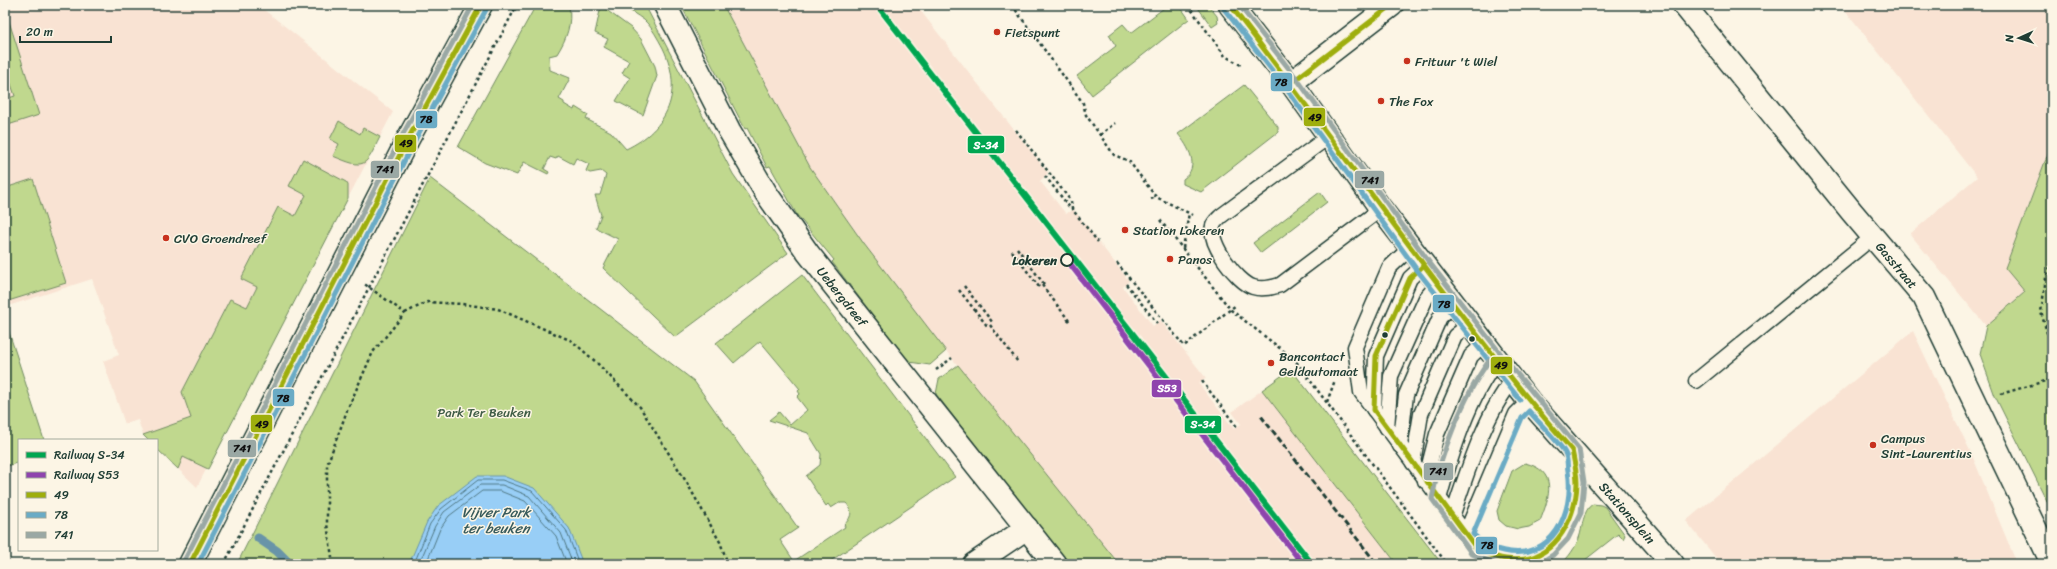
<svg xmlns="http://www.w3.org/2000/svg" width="2057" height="569" font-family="Sriracha,sans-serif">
  <rect width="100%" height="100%" fill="#fcf5e5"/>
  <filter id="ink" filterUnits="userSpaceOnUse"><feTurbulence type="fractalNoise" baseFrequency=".025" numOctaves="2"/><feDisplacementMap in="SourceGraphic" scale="8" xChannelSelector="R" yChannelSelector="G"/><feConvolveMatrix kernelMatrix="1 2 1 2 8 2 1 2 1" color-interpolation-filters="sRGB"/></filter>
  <g filter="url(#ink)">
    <!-- built -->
    <g fill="#f9e3d3">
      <path d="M5,5H258L393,112L197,487L157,449V440H148L143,435L138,420L125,424L103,361L119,355L92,279L5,307Z"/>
      <path d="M723,5H916L1048,173L1040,181L1066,214L1073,209L1129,281L1123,287L1153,326L1160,320L1206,378L1199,384L1234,429L1241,424L1232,412L1262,390L1397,564H1119L946,351L864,244L810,167Z"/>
      <path d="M1841,5H2052V143L2022,222L2025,292L1986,326L1910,234L1977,177Z"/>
      <path d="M1913,331L1972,455L2017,564H1721L1686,521Z"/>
    </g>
    <!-- green -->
    <g fill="#c0d88e" stroke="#708a61">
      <path d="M536,5H569C572,24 567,38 557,54L549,56L550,70L570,78L559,99L564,102V104L574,110L575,107L588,115L586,119L611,132L626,149C668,129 684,92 663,48C658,39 652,27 644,20C637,15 629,10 621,5H645L733,174L788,253L675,337L603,268L618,239L596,228L601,215L595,195H600L606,175L601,171L590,173L586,171L589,164L576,158L573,164L558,156L556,159L550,157L544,169L549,172L548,174L524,162L517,175L485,163L458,147Z"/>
      <path d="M681,5H723L810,167L864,244L946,351L930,365L909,362L832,262L834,260L797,215L770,166L767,167L747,128L745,129Z"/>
      <path d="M1168,5H1179L1189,19L1092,95L1077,76L1116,46L1109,35L1123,24L1131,33Z"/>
      <path d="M1196,5H1208L1217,16L1218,23L1212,27Z"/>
      <path d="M601,6L631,28L641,39L655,66L657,76L643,115L616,101L630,78L622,73L629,61L604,47L608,39L595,33Z"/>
      <path d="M5,9L39,115L5,126V99L15,96L8,75H5Z"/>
      <path d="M1244,85L1278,127V132L1201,192L1183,184V179C1201,167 1188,146 1178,134Z"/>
      <path d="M339,121L360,134L363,128L380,137C365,167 366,170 333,156L339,144L330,139Z"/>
      <path d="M2052,143V511L1995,396L1980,354L1986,326L2025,292L2005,268Z"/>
      <path d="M303,159L346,182L348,185V198L208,469L183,457L178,469L157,449V440H148L143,435L191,418L182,392L230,299L247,307L257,287L241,279L278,207L295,216L306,195L289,186Z"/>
      <path d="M430,178L694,381L798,528L780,540L794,561L845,527L844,525C851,518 854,511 846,503H839L831,508L828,504L826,506L806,476L820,465L821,454L808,433L769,420L779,412L790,425L807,410L797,397L800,394L798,391L800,389L760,341L734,363L716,343L802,275L955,477L826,564H237Z"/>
      <path d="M33,179L66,283L5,302V188Z"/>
      <path d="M1320,192L1327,202L1261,253L1253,243Z"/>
      <path d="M5,320L44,440H19V462L5,467Z"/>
      <path d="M958,365L1119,564H1068L936,394L939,379Z"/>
      <path d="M1291,369L1442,564H1397L1262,390Z"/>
      <path d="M1525,463C1558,471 1550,496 1540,521L1529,527L1518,529L1506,526L1499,520L1497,511L1512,471Z"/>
      <path d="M1593,504L1601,505L1605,507L1625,535L1623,539L1618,534L1580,564H1561C1569,557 1575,548 1579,538C1583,528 1582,510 1593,504Z"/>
    </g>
    <!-- water -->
    <path fill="#98cef6" stroke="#6894a8" d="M477,476H503L534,488L569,528L583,564H409L427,522L438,506Z"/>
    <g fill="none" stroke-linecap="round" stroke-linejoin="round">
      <!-- shore -->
      <g stroke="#4f7782" stroke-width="1">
        <path d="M414,564L430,524L441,509L478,480H502L532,491L566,530L579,564"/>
        <path d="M419,564L435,526L444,512L480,485H502L529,496L561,533L573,564"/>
        <path d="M426,564L440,529L449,516L482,491H500L525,501L556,536L567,564"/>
      </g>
      <!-- stream -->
      <path stroke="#6894a8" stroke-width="9" d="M258,538L277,551L290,564"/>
      <!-- service casing -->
      <g stroke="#1f3d34" stroke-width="17">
        <g id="service">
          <path d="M1328,137L1221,216C1218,219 1214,222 1213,226C1208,243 1237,282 1253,287C1262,290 1271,288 1280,285L1381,209"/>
          <path d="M1410,248L1389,268L1355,347L1361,392L1477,549C1516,566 1549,565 1568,523C1574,510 1578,495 1577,481C1576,471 1574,461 1573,451"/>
          <path d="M1696,381L1874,236"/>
          <path d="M1374,410L1376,356L1410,278L1423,266"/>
          <path d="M1387,428L1391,376L1426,298L1438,284"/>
          <path d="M1400,446L1406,395L1440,317L1454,304"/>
          <path d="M1413,463L1421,414L1455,336L1470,324"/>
          <path d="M1425,481L1437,434L1471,356L1485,343"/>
          <path d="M1439,499C1451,455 1469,395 1498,360"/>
          <path d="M1452,517C1466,476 1485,413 1513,380"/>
          <path d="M1465,535L1516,414L1529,401"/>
        </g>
      </g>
      <!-- minor casing -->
      <g stroke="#1f3d34" stroke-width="25">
        <g id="minor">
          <path id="s1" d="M665,5L729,130L766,193L808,253L1055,564"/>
          <path id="s2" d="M1684,5L1852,212L1924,297L2052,563"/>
          <path id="s3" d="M1291,83L1381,209L1529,401L1673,564"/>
          <path d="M974,564L1027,528"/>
        </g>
      </g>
      <!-- tertiary casing -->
      <g stroke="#1f3d34" stroke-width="25">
        <g id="tertiary">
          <path d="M1230,5L1291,83L1392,5"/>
          <path d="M190,564L408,139L481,5"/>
        </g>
      </g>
      <!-- path -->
      <g stroke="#1f3d34" stroke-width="2.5" stroke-dasharray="3 3" stroke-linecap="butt">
        <path d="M1012,5L1083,103L1086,115L1114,155L1129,161L1156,197L1193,215"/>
        <path d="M1188,5L1225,56L1241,65"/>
        <path d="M1016,130L1071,201L1072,209L1098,242"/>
        <path d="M1100,135L1115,123"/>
        <path d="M1045,176L1071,209"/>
        <path d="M1151,199L1156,197"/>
        <path d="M1160,220L1231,310L1295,360L1447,564"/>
        <path d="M1017,248L1044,284"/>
        <path d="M1183,248L1189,213"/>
        <path d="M1012,251L1039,287"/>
        <path d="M2052,261L2046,278L2041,312L2052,350"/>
        <path d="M1117,263L1184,346L1236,305"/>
        <path d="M1126,284L1157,323"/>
        <path d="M1042,285L1070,322"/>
        <path d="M964,286L993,323"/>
        <path d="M959,290L988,327"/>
        <path d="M405,313L427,302L462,304L498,309L572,341L596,362L640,407L687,483L720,542L728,564"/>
        <path d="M990,325L1018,362"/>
        <path d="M936,370L952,358"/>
        <path d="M1202,381L1237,427"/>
        <path d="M2001,394L2052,379"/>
        <path d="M1327,402L1335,380"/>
        <path d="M224,564L517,5"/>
        <path d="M333,564L327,524V465L348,408L373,352L405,313L363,283"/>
      </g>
      <!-- service -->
      <use href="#service" stroke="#fcf5e5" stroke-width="14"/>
      <!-- minor -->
      <use href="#minor" stroke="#fcf5e5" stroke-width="22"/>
      <!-- tertiary -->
      <use href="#tertiary" stroke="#fcf5e5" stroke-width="22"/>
      <!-- rail -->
      <path stroke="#1f3d34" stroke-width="3" stroke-dasharray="6 3" stroke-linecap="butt" d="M1261,416L1377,564"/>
      <!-- bus-1 casing -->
      <g stroke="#fcf5e5" stroke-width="8">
        <g id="bus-1">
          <path d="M1230,5C1345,152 1448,309 1572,450"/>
          <path d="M1291,83L1392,5"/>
          <path d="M1423,266L1410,278L1376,356L1374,410L1477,549C1486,553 1496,558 1506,559C1551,566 1576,523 1577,483C1577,472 1574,461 1572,450"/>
          <path d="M190,564L408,139L481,5"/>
        </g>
      </g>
      <!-- bus-2 casing -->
      <g stroke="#fcf5e5" stroke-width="8">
        <g id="bus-2">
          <path d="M1224,9L1285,87L1417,270L1520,400"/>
          <path d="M1529,411C1537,421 1560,443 1565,453C1568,458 1567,466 1568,471C1575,512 1552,562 1504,551C1491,549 1482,544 1473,534L1522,418Z"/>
          <path d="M198,564L414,142L487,8"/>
        </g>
      </g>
      <!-- bus-3 casing -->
      <g stroke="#fcf5e5" stroke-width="8">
        <g id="bus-3">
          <path d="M1239,5L1297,79L1429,262L1501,354"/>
          <path d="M1505,359L1579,449L1584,482L1581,513L1568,539L1553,555L1538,564"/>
          <path d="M1489,361C1464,395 1439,457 1432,499L1472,554L1496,564"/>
          <path d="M184,561L402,136L473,5"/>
        </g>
      </g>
      <!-- bus-1 -->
      <use href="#bus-1" stroke="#9eae0d" stroke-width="5"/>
      <!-- bus-2 -->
      <use href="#bus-2" stroke="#6aabc5" stroke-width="5"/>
      <!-- bus-3 -->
      <use href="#bus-3" stroke="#9aa8a4" stroke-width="5"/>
      <!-- rail-1 casing -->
      <g stroke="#fcf5e5" stroke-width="9">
        <path id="rail-1" d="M877,5L1312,564"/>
      </g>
      <!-- rail-2 casing -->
      <g stroke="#fcf5e5" stroke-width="9">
        <path id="rail-2" d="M1067,260L1303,564"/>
      </g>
      <!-- rail-1 -->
      <use href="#rail-1" stroke="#00a651" stroke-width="6"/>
      <!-- rail-2 -->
      <use href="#rail-2" stroke="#8e44ad" stroke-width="6"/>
    </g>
  </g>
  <!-- markers -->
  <g fill="#c8321e" stroke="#fcf5e5" stroke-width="1.5">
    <circle cx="997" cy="32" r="4"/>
    <circle cx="1407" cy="61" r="4"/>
    <circle cx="1381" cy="101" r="4"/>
    <circle cx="1125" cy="230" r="4"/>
    <circle cx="166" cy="238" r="4"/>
    <circle cx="1170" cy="259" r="4"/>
    <circle cx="1271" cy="363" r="4"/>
    <circle cx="1873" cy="445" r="4"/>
  </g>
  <circle fill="#fcf5e5" stroke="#1f3d34" stroke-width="2" cx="1067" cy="260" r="6"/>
  <g fill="#1f3d34" stroke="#fcf5e5" stroke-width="1.5">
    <circle cx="1385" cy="335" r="3.5"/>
    <circle cx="1472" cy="339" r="3.5"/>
  </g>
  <g text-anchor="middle" stroke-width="3" stroke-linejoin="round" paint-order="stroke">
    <!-- poi labels -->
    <g font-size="13" fill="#1f3d34" stroke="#fcf5e5" text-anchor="start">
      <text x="1005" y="37">Fietspunt</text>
      <text x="1415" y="66">Frituur 't Wiel</text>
      <text x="1389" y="106">The Fox</text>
      <text x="1133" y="235">Station Lokeren</text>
      <text x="174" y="243">CVO Groendreef</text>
      <text x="1178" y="264">Panos</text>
      <text x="1279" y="361">Bancontact<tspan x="1279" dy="15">Geldautomaat</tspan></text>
      <text x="1881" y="443">Campus<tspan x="1881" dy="15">Sint-Laurentius</tspan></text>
    </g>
    <!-- stop labels -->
    <g font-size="13" font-weight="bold" fill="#1f3d34" stroke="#fcf5e5" text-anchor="end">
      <text x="1057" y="265">Lokeren</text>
    </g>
    <!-- street labels -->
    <g font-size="13" fill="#1f3d34" stroke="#fcf5e5">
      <text dy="5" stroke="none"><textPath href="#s2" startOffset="336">Gasstraat</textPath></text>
      <text dy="5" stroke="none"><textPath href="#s1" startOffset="342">Uebergdreef</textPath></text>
      <text dy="5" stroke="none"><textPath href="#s3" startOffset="546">Stationsplein</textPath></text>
    </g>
    <!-- park labels -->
    <g font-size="13" fill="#3f5c46" stroke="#fcf5e5">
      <text x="484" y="417">Park Ter Beuken</text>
    </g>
    <!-- water labels -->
    <g font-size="14" font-style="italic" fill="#375a5b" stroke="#fcf5e5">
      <text x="496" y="517">Vijver Park<tspan x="496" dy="16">ter beuken</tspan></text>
    </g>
  </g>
  <g stroke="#fcf5e5" stroke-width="1.5">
    <rect x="1270" y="72" width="23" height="20" rx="4" fill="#6aabc5"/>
    <rect x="1303" y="107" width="23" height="20" rx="4" fill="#9eae0d"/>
    <rect x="415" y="110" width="23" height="19" rx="4" fill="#6aabc5"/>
    <rect x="394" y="134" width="23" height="19" rx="4" fill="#9eae0d"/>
    <rect x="967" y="135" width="38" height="19" rx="4" fill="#00a651"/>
    <rect x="370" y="160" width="30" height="19" rx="4" fill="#9aa8a4"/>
    <rect x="1354" y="170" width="31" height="19" rx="4" fill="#9aa8a4"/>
    <rect x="1432" y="294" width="23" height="19" rx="4" fill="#6aabc5"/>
    <rect x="1490" y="356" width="23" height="19" rx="4" fill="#9eae0d"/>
    <rect x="1151" y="379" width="31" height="19" rx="4" fill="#8e44ad"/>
    <rect x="272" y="388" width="23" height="19" rx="4" fill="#6aabc5"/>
    <rect x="250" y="414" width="23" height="19" rx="4" fill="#9eae0d"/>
    <rect x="1184" y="415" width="38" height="19" rx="4" fill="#00a651"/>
    <rect x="227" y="439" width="30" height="19" rx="4" fill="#9aa8a4"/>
    <rect x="1423" y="462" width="31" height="19" rx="4" fill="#9aa8a4"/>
    <rect x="1475" y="536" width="23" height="19" rx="4" fill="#6aabc5"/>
  </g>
  <g font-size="11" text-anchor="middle" font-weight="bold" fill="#fff">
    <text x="986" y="149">S-34</text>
    <text x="1167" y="392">S53</text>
    <text x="1203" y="428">S-34</text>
  </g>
  <g font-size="11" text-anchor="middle" font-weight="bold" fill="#111">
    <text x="1281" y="86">78</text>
    <text x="1315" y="121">49</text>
    <text x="426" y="123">78</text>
    <text x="406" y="147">49</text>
    <text x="385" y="173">741</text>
    <text x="1370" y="184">741</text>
    <text x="1444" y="308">78</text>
    <text x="1501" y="369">49</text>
    <text x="283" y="402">78</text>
    <text x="262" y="428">49</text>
    <text x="242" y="452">741</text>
    <text x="1438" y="475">741</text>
    <text x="1487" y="549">78</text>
  </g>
  <!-- margin -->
  <rect width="2057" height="569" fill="none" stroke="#fcf5e5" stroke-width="20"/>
  <rect x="10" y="10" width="2037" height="549" fill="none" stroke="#1f3d34" stroke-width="1.5" filter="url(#ink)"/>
  <!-- legend -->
  <rect x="18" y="439" width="140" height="112" fill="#fcf5e5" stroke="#a4ab9e"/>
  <rect x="26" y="452" width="20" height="6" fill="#00a651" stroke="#a4ab9e"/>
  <text x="54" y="459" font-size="12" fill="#1f3d34">Railway S-34</text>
  <rect x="26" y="472" width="20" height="6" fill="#8e44ad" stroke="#a4ab9e"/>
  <text x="54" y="479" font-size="12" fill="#1f3d34">Railway S53</text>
  <rect x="26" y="492" width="20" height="6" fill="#9eae0d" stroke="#a4ab9e"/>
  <text x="54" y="499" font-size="12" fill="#1f3d34">49</text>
  <rect x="26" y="512" width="20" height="6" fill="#6aabc5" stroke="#a4ab9e"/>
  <text x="54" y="519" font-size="12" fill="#1f3d34">78</text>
  <rect x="26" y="532" width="20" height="6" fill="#9aa8a4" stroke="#a4ab9e"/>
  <text x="54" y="539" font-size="12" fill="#1f3d34">741</text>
  <!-- north arrow -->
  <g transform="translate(2019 38) rotate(267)" stroke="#fcf5e5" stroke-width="3" paint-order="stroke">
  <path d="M0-3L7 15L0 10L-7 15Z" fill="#1f3d34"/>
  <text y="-6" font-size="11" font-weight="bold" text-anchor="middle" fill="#1f3d34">N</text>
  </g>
  <!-- scale -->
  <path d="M20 36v6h91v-6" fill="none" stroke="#1f3d34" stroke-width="2"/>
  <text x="26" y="36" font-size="12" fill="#1f3d34" stroke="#fcf5e5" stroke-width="3" paint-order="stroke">20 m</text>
</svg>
